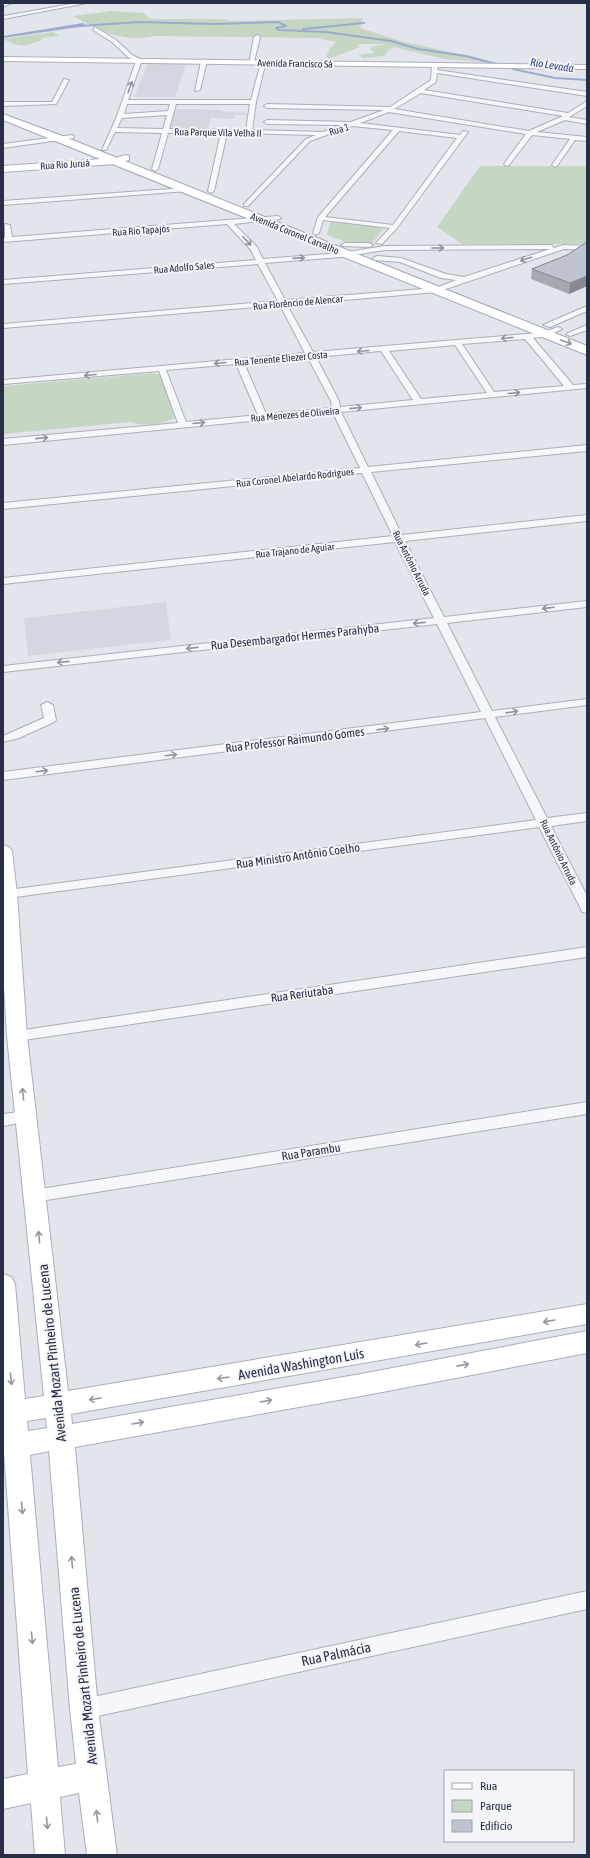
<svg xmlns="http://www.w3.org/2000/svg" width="590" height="1858" font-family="'Asap Condensed',sans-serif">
  <rect width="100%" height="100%" fill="#e3e5ec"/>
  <!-- built -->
  <g fill="#d4d7e2">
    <path d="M148,63L186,64L175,97H134Z"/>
    <path d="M175,109L221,110V111L247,113V115H235L234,119L211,118L208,129H172L169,127Z"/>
    <path d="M166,602L171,640L28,656L24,618Z"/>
  </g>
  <!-- green -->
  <g fill="#c5d7c3">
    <path d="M112,11L143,13L150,19H222L230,21L363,18L360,28L397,40L498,63L444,59L394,47L389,50L384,56L363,58L358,55L374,53L371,50V47L387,44H357L360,47L329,59L326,57L330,48L336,42L318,38L154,36C122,43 100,31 73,16Z"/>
    <path d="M53,32L60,36L41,38L42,40C23,47 22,48 3,39Z"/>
    <path d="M480,166H587V244H462L437,227Z"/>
    <path d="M333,222L380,227L383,229L372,243L346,242L327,235L330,223Z"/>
    <path d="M154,373L161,375L176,417C166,424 141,427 131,422L3,434V386Z"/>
  </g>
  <!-- water -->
  <path fill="#9babcf" d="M83,23L86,26L3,38V36Z"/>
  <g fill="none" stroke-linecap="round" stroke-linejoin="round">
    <!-- stream -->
    <g stroke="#9babcf" stroke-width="2">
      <path d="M80,26L140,22L214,24L278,22L286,26L276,28L279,30L326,32L391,41L418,49L466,56L500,65"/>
      <path d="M303,29L364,23"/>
      <path d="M513,69L555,78L587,80"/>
    </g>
    <!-- street casing -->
    <g stroke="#abaeba" stroke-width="2">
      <g id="street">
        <path d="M77,3H87L3,19L4,16Z"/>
        <path d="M95,27L116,40L132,55L142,60L128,100H251L261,62L266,61L256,102L252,130L323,132L342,125L267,124L264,122L267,120L351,122L384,110L267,108L264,106L267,104L390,107L431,80L432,65L435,63L438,65L437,70L587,92V96L437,73L436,82L424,90L568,113L587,101V106L569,117L587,120V124L565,120L537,132L587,137V141L575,140L557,166L555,167L552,165L570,139L532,135L509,165L507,166L504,164L526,134L389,112L360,123L460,135L463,131L468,132L397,228L382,244L376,243L390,228L323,220L319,233L316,235L313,233L318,217L393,130L352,126L310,141L248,206H244V204L306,139L316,135L227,133L214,191L211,193L208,191L221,133H168L158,169L155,171L152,169L162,133L115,132L106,150H102L117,116L136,61L128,57L112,42L93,30ZM421,93L563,116L529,131L394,109ZM127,104H170L168,111L124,114ZM176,104H250L246,130L169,129ZM167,115L163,129L117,128L122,118ZM399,131L457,138L393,225L325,217Z"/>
        <path d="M257,35L260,37L254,62L249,63L254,37Z"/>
        <path d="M204,59L207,61L200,90L195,91L201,61Z"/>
        <path d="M64,79L69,80L56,104L3,106V102H52Z"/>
        <path d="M72,135L74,136V138L3,148V144Z"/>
        <path d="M185,188L187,189V191L3,205V201Z"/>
        <path d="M278,216L281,218L280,219L234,224L257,247L263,259L341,253L385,246L551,245L554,248L563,245L587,246V250L564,249L437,292L287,305L313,352L527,334L544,332L558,327L562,329L548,336L533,338L573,385L587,384V388L341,412L368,467L587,445V451L371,472L402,535L587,515V521L405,541L444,617L587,601V607L447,623L492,711L587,699V705L495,717L547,818L587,813V821L551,826L587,896V913L582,912L581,909L539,827L8,898L3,896L4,891L8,890L536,820L485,718L3,780V772L481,712L437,624L3,672V666L434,618L395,542L3,584V578L393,536L362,473L3,509V503L360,468L333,413L3,445V439L178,423L159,371L3,384V380L305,353L280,305L3,328V324L278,301L258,264L3,284V280L256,260L251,250L227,224L3,242V238H5V224L10,225L12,237ZM550,249L464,277L446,274L401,258L377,256L373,258L374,260L400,262L441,278L456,280L436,288L285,300L265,263L341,257L385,250ZM525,339L564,386L494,392L462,344ZM455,345L487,393L421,399L389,351ZM381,351L413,400L340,407L339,401L316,357ZM308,358L331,401L332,408L266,414L244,363ZM236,364L258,415L186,422L166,370Z"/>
        <path d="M345,243H369L373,245L369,247L343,246L341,245Z"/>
        <path d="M587,306V311L550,327L543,325Z"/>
        <path d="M587,325V330L570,336L566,334Z"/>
        <path d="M47,702L53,705L56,720L54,722L19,738L3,742V736L44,718L41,705Z"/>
        <path d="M587,947V957L17,1041L12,1040L10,1036L12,1032L17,1031Z"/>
        <path d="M587,1102V1114L34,1202L29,1200L26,1196L29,1192L34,1190Z"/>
        <path d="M26,1111L31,1113L33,1117L31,1121L3,1126V1114Z"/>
        <path d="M587,1591V1609L84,1719L77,1716L74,1709L77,1702L84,1699Z"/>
      </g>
    </g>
    <!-- secondary casing -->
    <g stroke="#abaeba" stroke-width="2">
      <g id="secondary">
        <path d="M3,57L587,65V69L3,61Z"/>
        <path d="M126,155L129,156V160L115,164L3,172V166L115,158Z"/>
        <path d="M3,845L9,847L12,851L17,894L27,1036L68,1391L587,1304V1324L71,1414L72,1424L361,1374L587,1331V1353L361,1396L75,1447L98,1709L117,1855H87L79,1793L60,1797L65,1855H35L31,1803L3,1809V1779L28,1774L3,1439V1274L11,1277L15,1284L25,1399L44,1396L7,1036L3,969ZM46,1418L47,1428L28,1431L27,1421ZM49,1451L70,1709L76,1764L58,1767L30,1455Z"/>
      </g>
    </g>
    <!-- primary casing -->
    <g stroke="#a1a6b9" stroke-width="2">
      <g id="primary">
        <path d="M3,3H12L3,7Z"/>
        <path d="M3,114L65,137L587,346V355L3,120Z"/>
      </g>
    </g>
    <!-- street -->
    <use href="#street" fill="#f6f7fa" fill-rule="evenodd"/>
    <!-- secondary -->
    <use href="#secondary" fill="#fff" fill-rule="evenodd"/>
    <!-- primary -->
    <use href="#primary" fill="#fff" fill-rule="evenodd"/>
  </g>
  <!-- wall -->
  <path fill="#a5a8b3" d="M587,242V286L569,294L531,279L532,269L567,255Z"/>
  <!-- shaded-wall -->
  <path fill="#868892" d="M587,276V286L569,294L570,283Z"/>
  <!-- building -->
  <path fill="#c0c3d0" stroke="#868892" d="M587,242V276L570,283L532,269L567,255Z"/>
  <!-- one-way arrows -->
  <defs><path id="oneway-shaft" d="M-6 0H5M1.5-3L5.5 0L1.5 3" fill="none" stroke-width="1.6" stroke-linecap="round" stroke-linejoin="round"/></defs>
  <g stroke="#9092a0">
    <use href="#oneway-shaft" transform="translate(130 87) rotate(-71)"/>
    <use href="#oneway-shaft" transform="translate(247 241) rotate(46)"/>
    <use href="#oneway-shaft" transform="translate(438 248)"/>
    <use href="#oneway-shaft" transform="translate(299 258) rotate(-4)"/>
    <use href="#oneway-shaft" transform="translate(526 259) rotate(162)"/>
    <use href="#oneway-shaft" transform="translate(507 338) rotate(175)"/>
    <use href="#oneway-shaft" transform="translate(363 351) rotate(175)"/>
    <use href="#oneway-shaft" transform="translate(220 363) rotate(175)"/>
    <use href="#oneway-shaft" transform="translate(90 375) rotate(175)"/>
    <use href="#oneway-shaft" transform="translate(514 393) rotate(-5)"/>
    <use href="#oneway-shaft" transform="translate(356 408) rotate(-6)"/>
    <use href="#oneway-shaft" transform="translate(199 423) rotate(-5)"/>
    <use href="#oneway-shaft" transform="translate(42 438) rotate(-6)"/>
    <use href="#oneway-shaft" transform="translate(548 608) rotate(173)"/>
    <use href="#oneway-shaft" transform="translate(419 623) rotate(174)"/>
    <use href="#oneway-shaft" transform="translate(192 648) rotate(174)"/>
    <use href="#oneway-shaft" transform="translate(63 662) rotate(174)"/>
    <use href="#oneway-shaft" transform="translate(512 712) rotate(-8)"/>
    <use href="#oneway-shaft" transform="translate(383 729) rotate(-7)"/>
    <use href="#oneway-shaft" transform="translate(171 755) rotate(-7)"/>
    <use href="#oneway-shaft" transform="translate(42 771) rotate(-7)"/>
  </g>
  <g stroke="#9496a3">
    <use href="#oneway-shaft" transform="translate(566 342) rotate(21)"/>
    <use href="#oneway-shaft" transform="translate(23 1094) rotate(-96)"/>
    <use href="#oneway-shaft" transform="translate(39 1237) rotate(-96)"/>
    <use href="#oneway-shaft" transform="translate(549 1321) rotate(170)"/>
    <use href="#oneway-shaft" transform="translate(421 1344) rotate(170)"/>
    <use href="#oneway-shaft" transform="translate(463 1365) rotate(-11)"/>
    <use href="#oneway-shaft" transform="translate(223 1378) rotate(171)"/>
    <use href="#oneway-shaft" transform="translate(11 1379) rotate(84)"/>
    <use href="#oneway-shaft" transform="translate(95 1399) rotate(171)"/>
    <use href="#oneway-shaft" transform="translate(266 1401) rotate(-10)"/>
    <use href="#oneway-shaft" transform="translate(138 1423) rotate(-10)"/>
    <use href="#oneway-shaft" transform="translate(22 1508) rotate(85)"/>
    <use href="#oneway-shaft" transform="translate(72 1562) rotate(-95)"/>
    <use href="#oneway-shaft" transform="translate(32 1638) rotate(85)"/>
    <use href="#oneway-shaft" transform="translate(97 1816) rotate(-96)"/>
    <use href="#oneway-shaft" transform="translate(47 1823) rotate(85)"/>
  </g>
  <g text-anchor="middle" stroke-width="4" stroke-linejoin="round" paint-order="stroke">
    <!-- far-street labels -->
    <g font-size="10" fill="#292e47" stroke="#f3f5f9">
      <text transform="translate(295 63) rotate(1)" y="4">Avenida Francisco Sá</text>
      <text transform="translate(339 129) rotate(-17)" y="4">Rua 1</text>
      <text transform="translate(218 132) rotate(1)" y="4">Rua Parque Vila Velha II</text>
      <text transform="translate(65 164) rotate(-4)" y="4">Rua Rio Juruá</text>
      <text transform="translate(141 230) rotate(-4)" y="4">Rua Rio Tapajós</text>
      <text transform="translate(295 233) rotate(22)" y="4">Avenida Coronel Carvalho</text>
      <text transform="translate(184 267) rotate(-5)" y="4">Rua Adolfo Sales</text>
      <text transform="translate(298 302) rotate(-5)" y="4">Rua Florêncio de Alencar</text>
      <text transform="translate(281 358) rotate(-5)" y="4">Rua Tenente Eliezer Costa</text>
      <text transform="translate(295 414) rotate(-5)" y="4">Rua Menezes de Oliveira</text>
      <text transform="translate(295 477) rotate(-6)" y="4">Rua Coronel Abelardo Rodrigues</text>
      <text transform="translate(295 550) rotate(-6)" y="4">Rua Trajano de Aguiar</text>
      <text transform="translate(412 563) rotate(63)" y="4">Rua Antônio Arruda</text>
      <text transform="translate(559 852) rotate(64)" y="4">Rua Antônio Arruda</text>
    </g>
    <!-- far-water labels -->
    <g font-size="11" font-style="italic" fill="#2e447f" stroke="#f3f5f9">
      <text transform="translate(552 65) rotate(9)" y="4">Rio Levada</text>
    </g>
    <!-- street labels -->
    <g font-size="12" fill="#292e47" stroke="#f3f5f9">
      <text transform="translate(295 637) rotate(-6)" y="4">Rua Desembargador Hermes Parahyba</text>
      <text transform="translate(295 740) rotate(-7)" y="4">Rua Professor Raimundo Gomes</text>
      <text transform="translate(298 856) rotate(-8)" y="4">Rua Ministro Antônio Coelho</text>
      <text transform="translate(302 994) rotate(-8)" y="4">Rua Reriutaba</text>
      <text transform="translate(311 1152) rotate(-9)" y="4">Rua Parambu</text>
    </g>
    <!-- near-street labels -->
    <g font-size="14" fill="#292e47" stroke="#f3f5f9">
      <text transform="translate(52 1353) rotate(-96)" y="5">Avenida Mozart Pinheiro de Lucena</text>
      <text transform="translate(301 1364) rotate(-10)" y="5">Avenida Washington Luís</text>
      <text transform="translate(336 1654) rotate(-12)" y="5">Rua Palmácia</text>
      <text transform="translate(83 1676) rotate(-96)" y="5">Avenida Mozart Pinheiro de Lucena</text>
    </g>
  </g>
  <!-- border -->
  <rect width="590" height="1858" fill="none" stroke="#292e47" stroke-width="8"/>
  <!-- legend -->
  <rect x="444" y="1770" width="130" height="72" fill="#f3f5f9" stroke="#a2a5b2"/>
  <rect x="452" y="1783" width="20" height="6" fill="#ffffff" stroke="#a2a5b2"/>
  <text x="480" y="1790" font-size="12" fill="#292e47">Rua</text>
  <rect x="452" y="1800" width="20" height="12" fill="#c5d7c3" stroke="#a2a5b2"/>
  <text x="480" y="1810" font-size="12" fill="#292e47">Parque</text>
  <rect x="452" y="1820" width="20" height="12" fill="#c0c3d0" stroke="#a2a5b2"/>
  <text x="480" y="1830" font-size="12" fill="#292e47">Edifício</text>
</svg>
